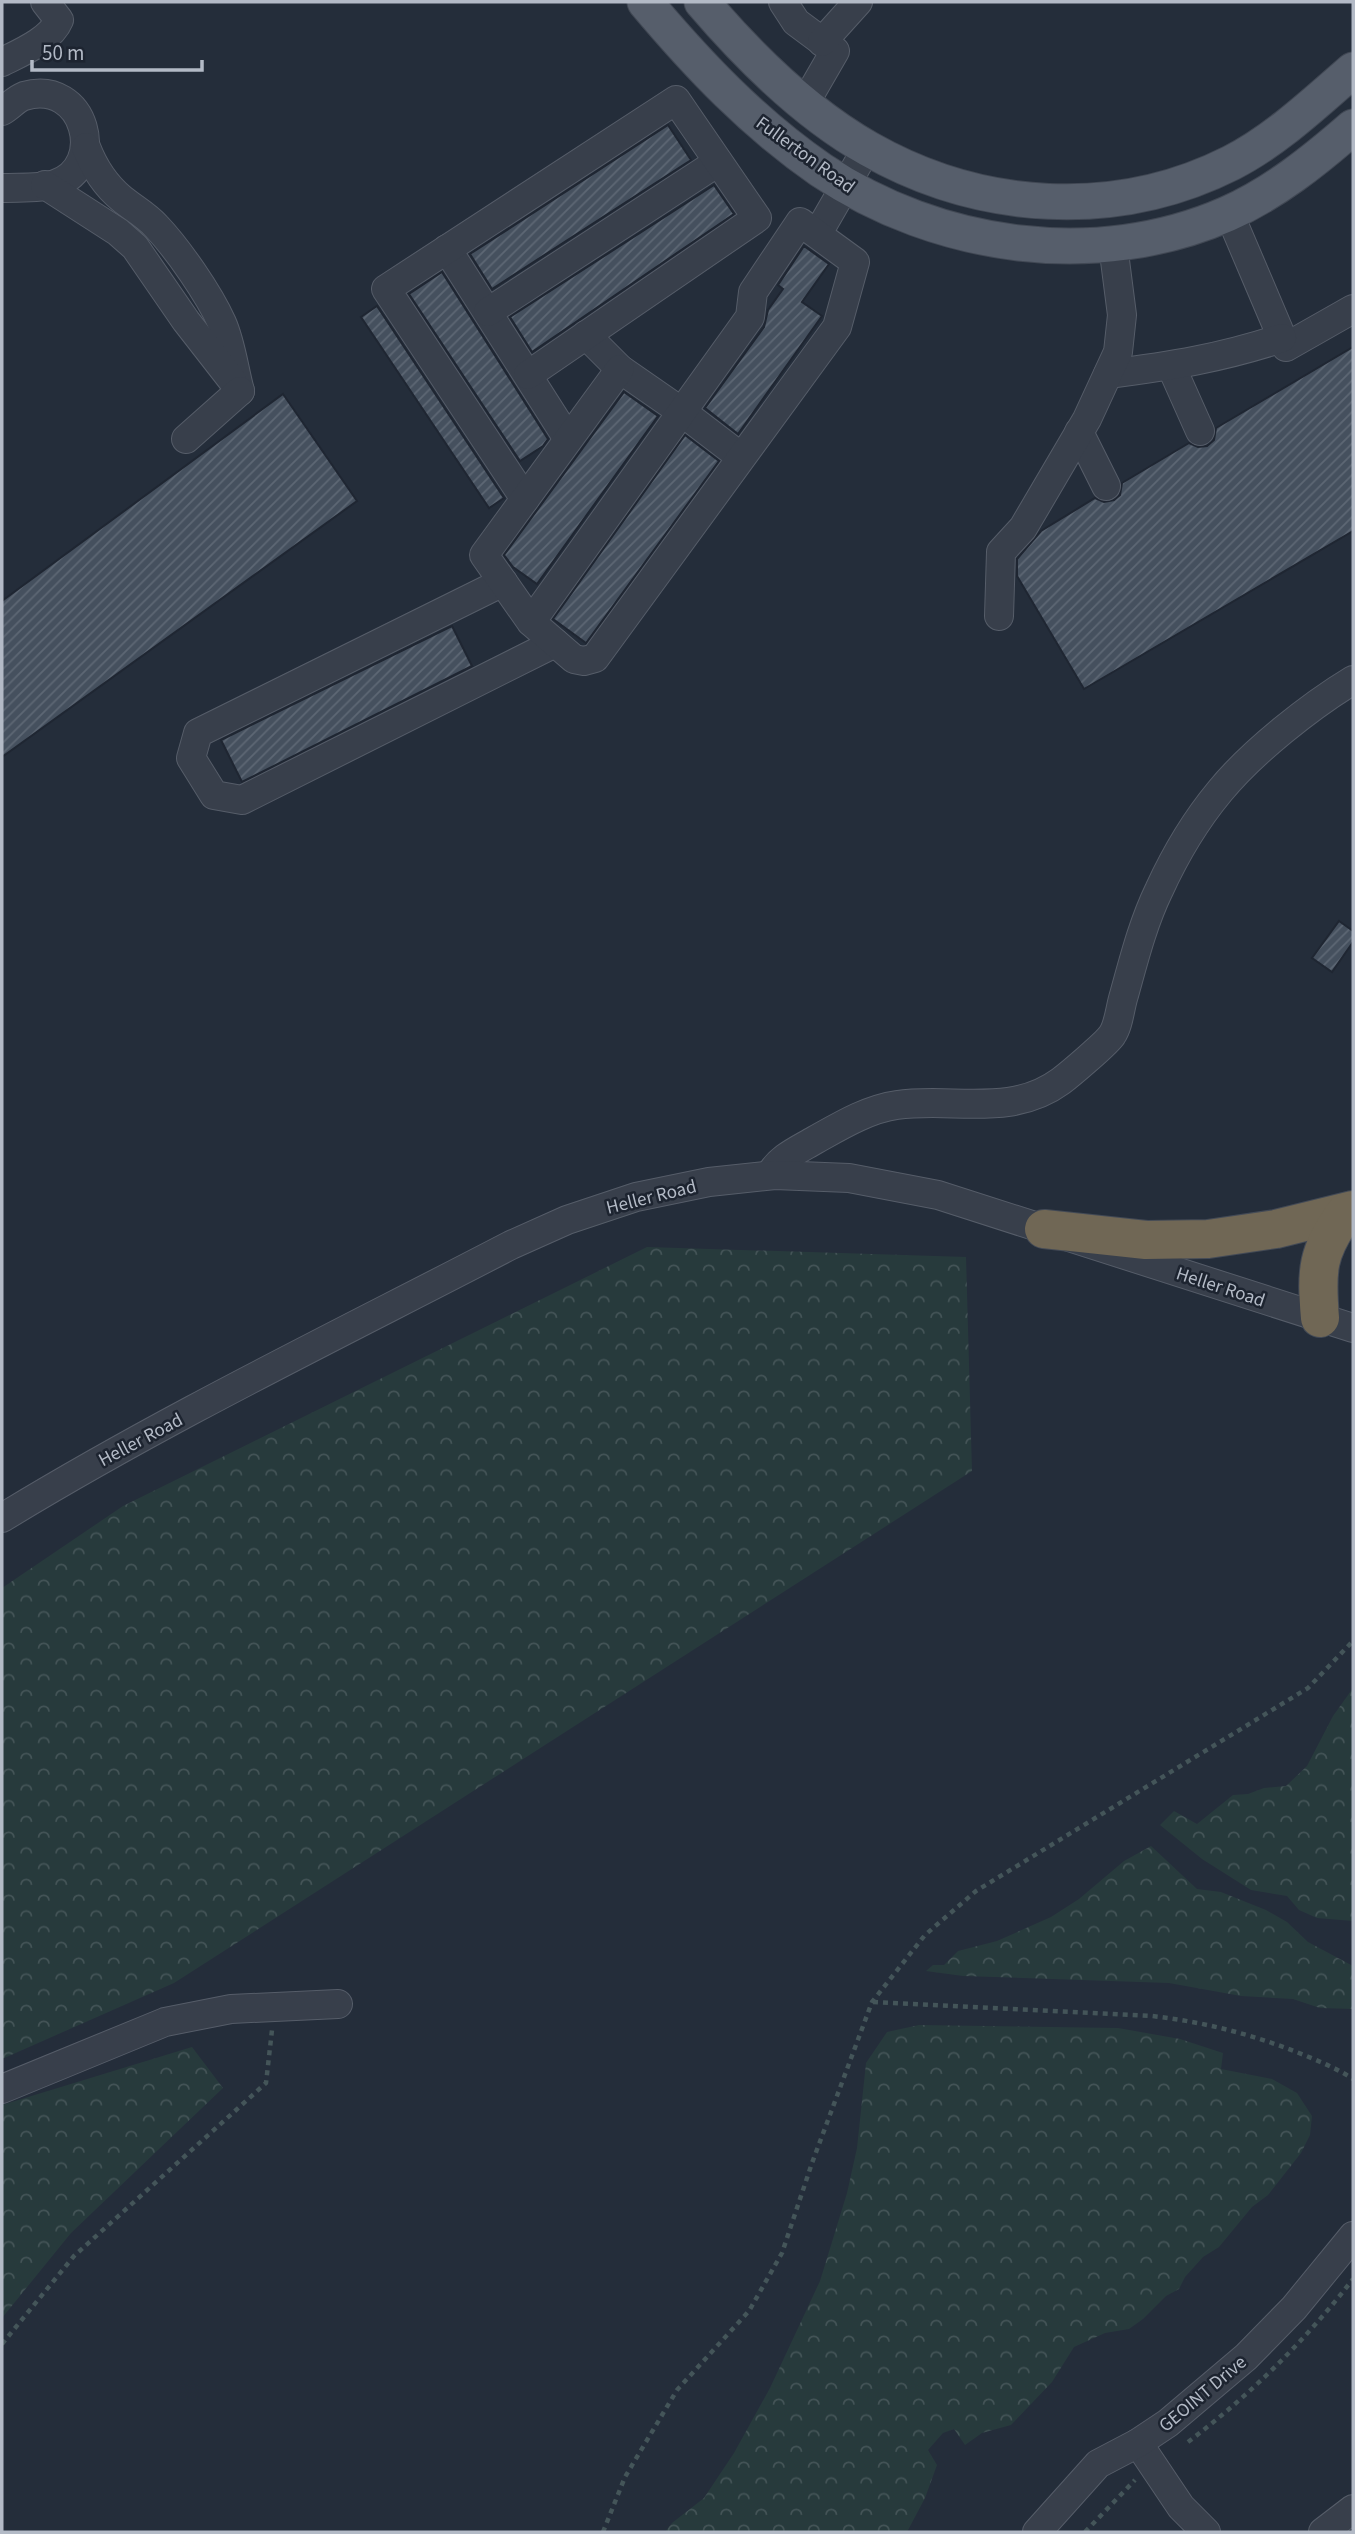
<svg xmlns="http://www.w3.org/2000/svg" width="1355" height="2534" font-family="'Source Sans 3',sans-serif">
  <defs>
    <pattern id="forest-crowns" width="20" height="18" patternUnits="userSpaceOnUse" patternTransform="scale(1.75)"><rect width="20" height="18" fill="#273a3c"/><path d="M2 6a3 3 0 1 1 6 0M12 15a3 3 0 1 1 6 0" fill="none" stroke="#445457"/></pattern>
    <pattern id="building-hatch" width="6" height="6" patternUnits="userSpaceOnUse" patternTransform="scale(1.75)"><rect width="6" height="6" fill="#45505e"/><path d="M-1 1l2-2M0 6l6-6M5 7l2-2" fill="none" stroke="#5d6774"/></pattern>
  </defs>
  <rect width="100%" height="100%" fill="#242d3a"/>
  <!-- forest -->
  <g fill="url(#forest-crowns)">
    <path d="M647,1247L966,1257L972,1471L174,1983L2,2059V1588L123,1506Z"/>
    <path d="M1353,1688V1921L1317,1918L1299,1910L1287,1896L1251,1890L1202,1859L1160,1825L1174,1811L1197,1824L1233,1795L1248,1794L1264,1788L1286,1786L1307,1766L1333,1716Z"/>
    <path d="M1151,1846L1197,1889L1221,1892L1266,1910L1287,1922L1308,1942L1353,1966V2009L1320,2008L1293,1999L1241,1996L1169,1983L963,1976L926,1971L933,1965H944L958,1951L997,1941L1051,1917L1079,1899L1124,1861Z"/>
    <path d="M919,2025L1118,2028L1180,2039L1223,2053L1221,2069L1272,2079L1297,2093L1312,2116L1310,2135L1301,2153L1268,2195L1252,2207L1219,2247L1203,2257L1185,2277L1179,2289L1166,2296L1143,2319L1129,2329L1105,2333L1074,2347L1052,2382L1011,2425L982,2433L965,2445L954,2429L943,2433L928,2450L937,2465L925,2498L907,2532H665L672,2523L704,2498L734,2453L770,2388L820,2281L847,2193L857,2148L866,2063L887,2032Z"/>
    <path d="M192,2047L223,2088L71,2233L2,2318V2105Z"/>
  </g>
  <!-- building -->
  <g fill="url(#building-hatch)" stroke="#1f2632" stroke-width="2">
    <path d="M668,125L691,160L492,289L470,254Z"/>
    <path d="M714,185L734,214L532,352L510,317Z"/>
    <path d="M804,246L829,264L802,302L822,316L738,434L705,408L764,327L768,310L783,289L778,285Z"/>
    <path d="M442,272L548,439L543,446L520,461L409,294Z"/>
    <path d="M377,306L504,498L489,508L361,317Z"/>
    <path d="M1353,347V531L1084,689L1017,576V559L1041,531L1095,498L1104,502L1114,500L1120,495L1122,483L1189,443L1198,447L1207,446L1214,440L1216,428Z"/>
    <path d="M624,392L658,416L537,584L513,567L504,555Z"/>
    <path d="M283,394L357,501L2,757V601Z"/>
    <path d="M685,435L719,461L586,643L553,619Z"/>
    <path d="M452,626L472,666L242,782L221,740Z"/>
    <path d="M1339,921L1353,931V942L1332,972L1312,958Z"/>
  </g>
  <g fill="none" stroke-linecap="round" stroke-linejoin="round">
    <!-- minor casing -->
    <g stroke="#565d69" stroke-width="30">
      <g id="minor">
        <path d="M783,2L796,22L835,51L805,103"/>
        <path d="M822,42L858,2"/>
        <path d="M2,62C20,53 51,40 59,20L45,2"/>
        <path d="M2,111C9,107 16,99 24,96C86,78 108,167 55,184C39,189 18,187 2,188"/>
        <path d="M86,147C94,168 105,185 122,199C133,208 146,215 156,226C178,249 209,294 222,323C231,343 234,369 240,391"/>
        <path d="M45,185L118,232L135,247L186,321L232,380"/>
        <path d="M1229,213L1286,347L1353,309"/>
        <path d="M818,233L867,148"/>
        <path d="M447,249L568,439"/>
        <path d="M488,312L718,162"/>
        <path d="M586,335L620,369L682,412L741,457"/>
        <path d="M1171,366L1200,431"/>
        <path d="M1108,374C1172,366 1221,358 1282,338"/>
        <path d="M1079,432L1106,486"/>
        <path d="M186,439L240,391"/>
        <path d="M525,499L386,289L676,100L757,218L528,375"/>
        <path d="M503,582L198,733L191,758L214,795L242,800L555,643"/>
        <path d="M999,616L1001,552L1023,528L1087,419L1118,352L1122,315L1113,245"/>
        <path d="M531,622L750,317L753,292L800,222L855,262L837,327L595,658L584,661L574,659L531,622L484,555L620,369"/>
        <path d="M770,1175C779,1158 798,1150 815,1140C840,1126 868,1109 897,1105C953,1097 1011,1118 1061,1081C1069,1075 1107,1043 1112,1035C1119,1025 1120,1007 1124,995C1134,959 1143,923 1159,890C1175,855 1195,821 1220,791C1252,752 1310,706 1353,680"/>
        <path d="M2,1518C166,1418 340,1334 511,1245L567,1220L636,1197L709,1182L775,1175L849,1178L938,1195L1353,1328"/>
        <path d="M2,2089L165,2022L231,2009L338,2004"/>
        <path d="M1138,2443L1181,2507L1206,2532"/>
        <path d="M1037,2532L1098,2464L1138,2443L1168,2423L1246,2357L1294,2308L1353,2236"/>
        <path d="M1323,2532L1353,2509"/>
      </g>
    </g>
    <!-- major casing -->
    <g stroke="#414854" stroke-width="37">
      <g id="major">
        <path d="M645,2C698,65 753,123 821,170C938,249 1097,271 1227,214C1274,193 1314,161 1353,127"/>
        <path d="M702,2C749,57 805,113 869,149C980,212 1116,221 1231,163C1276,140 1315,103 1353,70"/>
      </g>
    </g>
    <!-- highway casing -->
    <g stroke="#434a56" stroke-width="40">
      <g id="highway">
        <path d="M1044,1229L1146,1240L1208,1239L1276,1229L1353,1210"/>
        <path d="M1320,1318C1316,1270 1317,1252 1345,1213"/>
      </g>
    </g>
    <!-- path -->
    <g stroke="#445559" stroke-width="4.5" stroke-dasharray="5 5" stroke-linecap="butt">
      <path d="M873,2002L1152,2016C1205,2022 1255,2035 1304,2055C1321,2062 1338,2069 1353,2079"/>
      <path d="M2,2344L74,2256L266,2083L272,2030"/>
      <path d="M1188,2442C1250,2395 1305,2341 1353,2279"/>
      <path d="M603,2532L625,2477L677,2390L749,2311L782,2253L812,2163L872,2002L925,1935L976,1891L1308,1688L1353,1641"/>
      <path d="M1085,2532L1135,2480"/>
    </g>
    <!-- minor -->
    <use href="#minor" stroke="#383f4b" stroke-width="28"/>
    <!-- major -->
    <use href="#major" stroke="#565e6b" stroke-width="35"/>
    <!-- highway -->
    <use href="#highway" stroke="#706755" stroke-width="38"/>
  </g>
  <g text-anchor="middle" stroke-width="5" stroke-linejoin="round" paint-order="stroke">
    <!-- street labels -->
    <g font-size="19" fill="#b3bac6" stroke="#1d2430">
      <text transform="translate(806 154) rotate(36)" y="7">Fullerton Road</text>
      <text transform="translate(651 1196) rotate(-14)" y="7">Heller Road</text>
      <text transform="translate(1221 1286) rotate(18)" y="7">Heller Road</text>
      <text transform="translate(140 1439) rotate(-28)" y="7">Heller Road</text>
      <text transform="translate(1202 2393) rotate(-40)" y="7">GEOINT Drive</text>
    </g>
  </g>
  <!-- border -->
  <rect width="1355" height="2534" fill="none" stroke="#b3bac6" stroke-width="7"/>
  <!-- scale -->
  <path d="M32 60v10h170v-10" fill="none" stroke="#b3bac6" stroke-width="3.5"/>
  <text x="42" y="60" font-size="21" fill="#b3bac6" stroke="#1d2430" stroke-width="5" paint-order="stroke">50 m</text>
</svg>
